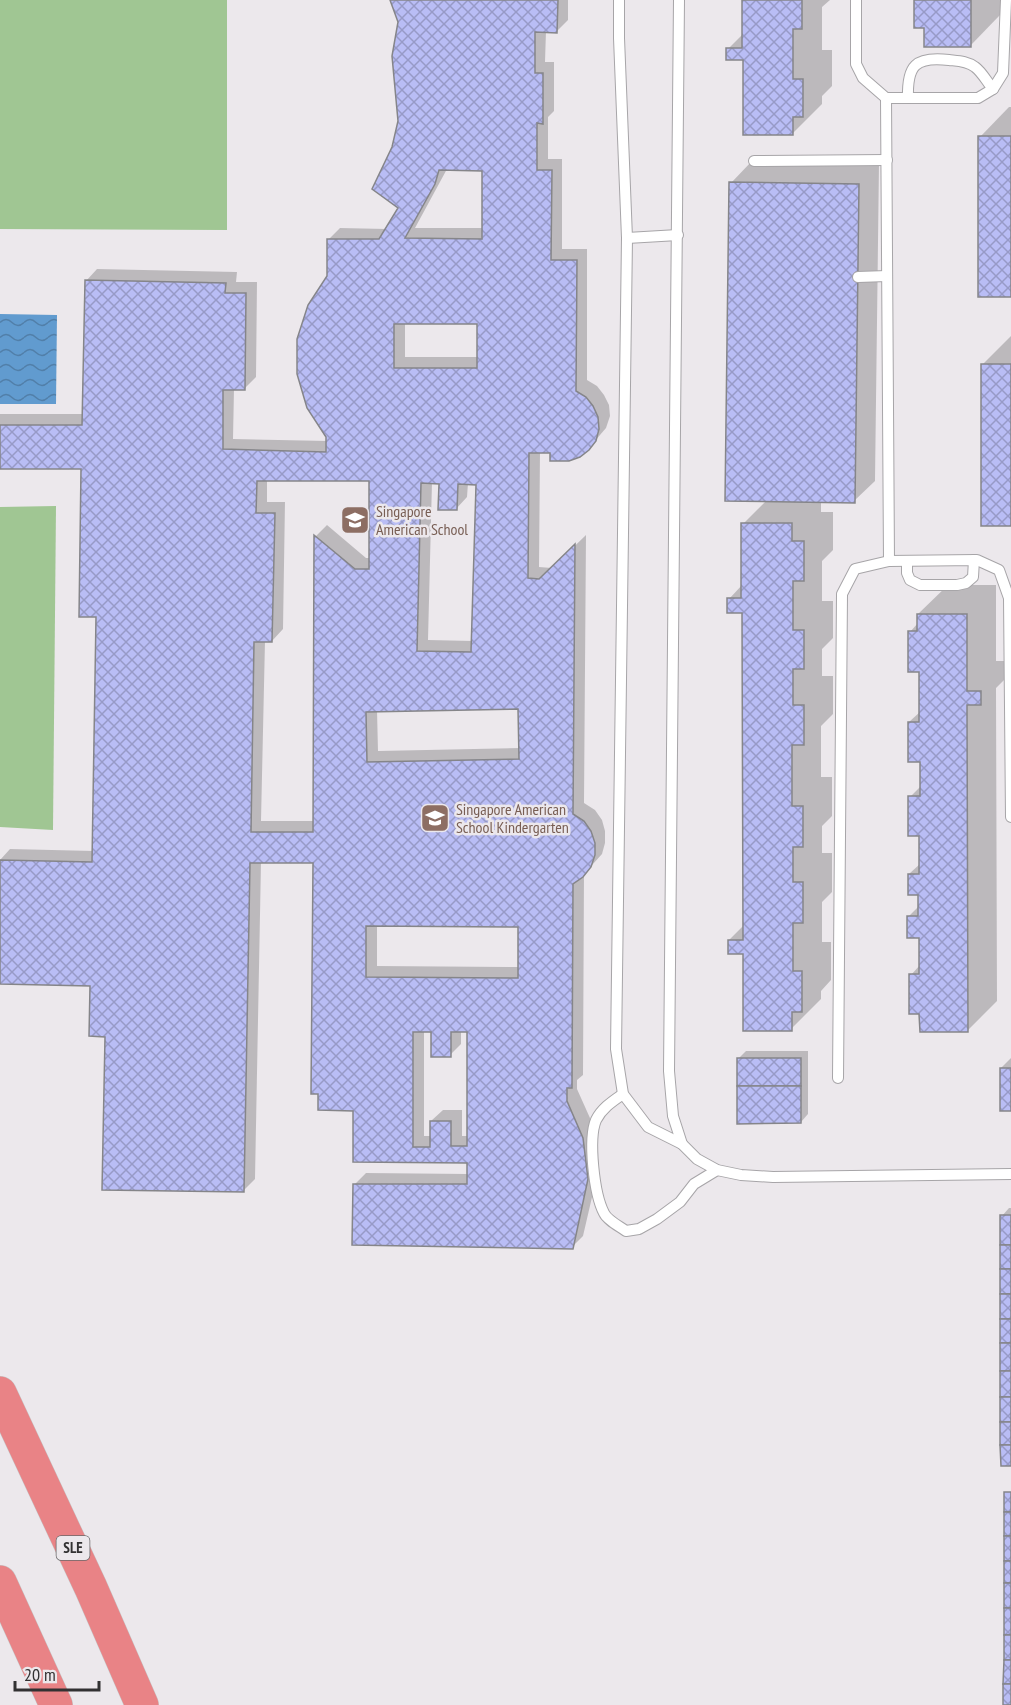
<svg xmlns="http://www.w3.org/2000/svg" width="1011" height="1705" font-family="'PT Sans Narrow',sans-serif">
  <defs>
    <pattern id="water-waves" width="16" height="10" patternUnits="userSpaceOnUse" patternTransform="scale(1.5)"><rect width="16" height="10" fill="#619bcf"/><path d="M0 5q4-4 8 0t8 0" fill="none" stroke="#517fa9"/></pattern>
    <pattern id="building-cross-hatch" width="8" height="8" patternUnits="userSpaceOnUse" patternTransform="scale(1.5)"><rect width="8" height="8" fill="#b9bdf5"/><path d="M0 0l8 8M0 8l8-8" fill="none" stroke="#979ac7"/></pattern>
  </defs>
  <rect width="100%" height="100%" fill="#ece8ec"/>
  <!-- grass -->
  <g fill="#a0c693">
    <path d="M0,0H227V230L0,229Z"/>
    <path d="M56,506L53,830L0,827V507Z"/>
  </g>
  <!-- water -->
  <path fill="url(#water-waves)" d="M0,314L57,315L56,404H0Z"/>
  <!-- shadow -->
  <g fill="#0003" fill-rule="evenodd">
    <path d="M392,0H568V20L557,31H546L545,62H554V111L548,117V159H562V249H587V380L597,386L604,395L609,405L610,416L606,428L588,449L540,452L539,567L552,568L586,535L584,803L595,810L602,820L605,831V843L602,854L584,874L583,1075L577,1080V1089L594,1127L599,1167L583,1236L572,1247L354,1185L366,1173L469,1174V1162L354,1161L355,1109L314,862H261L255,1179L244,1190L106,1035L91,984L0,982V860L10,849L94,851L98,616L83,467H0V414H83L86,281L97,269L237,272L236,282H257L256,377L244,389H234L233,439L328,441V240L340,228L387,229L400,208L393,148L400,121V22ZM447,169H484L483,228H415ZM405,322H479V357H405ZM267,480H371L370,558H366L327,525L316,536L314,821H261L265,641H272L283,629L285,502H267ZM432,482H441L456,509L467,497L468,483H477L473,641L428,640ZM519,708L520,748L378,751L377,710ZM377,924L520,925L519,967L377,966ZM424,1031H432L450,1055L461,1044V1031H468L469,1136H462V1110H443L431,1121V1136H424Z"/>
    <path d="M744,0H830L822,7V50H832V86L822,96V104L792,134L745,59L728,49L744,33Z"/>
    <path d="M915,0H1000V15L971,45L926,26Z"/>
    <path d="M1009,107H1011V296L980,137Z"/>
    <path d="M751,162L879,164L875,481L854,501H821V512H833V550L822,561V601H833V638L822,649V676H833V714L821,726V777H832V816L822,826V853H832V892L822,902V942H831V980L821,991V999L791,1029L745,952L729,940L744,925V612L729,599L743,584V524L767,500L731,183Z"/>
    <path d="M1011,336V524L982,365Z"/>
    <path d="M948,585H996V661H1010V674L996,688L997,1001L967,1031L921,1013L911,975L920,965V936L909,916L920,905V893L909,874L921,863V835L910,797L921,786V760L909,722L921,711V671L910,632L918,623V614Z"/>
    <path d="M746,1051H808V1114L801,1122L739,1058Z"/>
    <path d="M1011,1058V1109L1001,1068Z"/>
    <path d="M1009,1208H1011V1464L1002,1216Z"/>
  </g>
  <!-- building -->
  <g fill="url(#building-cross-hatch)" stroke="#858589" stroke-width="1.5" fill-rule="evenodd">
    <path d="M390,0H558L557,33L535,32V73H543V124L537,123V170H552L551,260H577L576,391L586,397L593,406L598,417L599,429L596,441L589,450L580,457L569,461H550V453H529L528,578L539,579L575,544L573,814L584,821L591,831L595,843V855L591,867L583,877L573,884L572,1088H567V1101L583,1138L588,1179L573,1249L352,1245L353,1184H467V1163L353,1162V1111L318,1110V1094H311L313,863H250L244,1192L102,1190L105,1037L89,1036L90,986L0,984V860L92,862L96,617H79L81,469H0V425H82L85,280L226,283L225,293H246L245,390H223V449L326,452V437L307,408L297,374V339L308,305L327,276V239H379L398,208L372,189L392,147L398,121L392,56L398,22ZM439,170L482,171V239L405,238L435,184ZM394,324H477V368H394ZM257,481H369V569H355L314,535L313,832H251L254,642H272L275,513H256ZM421,483L439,484L438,510H457L458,484L476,485L471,652L417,651ZM518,709L519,759L367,762L366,712ZM366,926L518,927V978L366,977ZM413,1032H431V1057H451V1032H467V1146H451V1121H430V1147H413Z"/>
    <path d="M742,0H802V29H793V79H803V117H793V135H743V60H726V48H742Z"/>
    <path d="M914,0H971V47H924V28H914Z"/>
    <rect x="978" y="136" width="33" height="161"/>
    <path d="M729,182L859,184L855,503L725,501Z"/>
    <rect x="981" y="364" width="30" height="162"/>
    <path d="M741,523H792V541H804V581H793V630H804V669H793V705H804V745H792V806H803V847H793V882H803V923H793V971H802V1012H792V1031H743V954H728V940H743L742,613H727V598H741Z"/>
    <path d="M917,614H967V691H981V705H967L968,1032H920L919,1014H909V974H919V938H907V916H918V895H908V874H919V836H908V796H920V762H908V722H919V672H908V631H917Z"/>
    <rect x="737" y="1058" width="64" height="28"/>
    <rect x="1000" y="1068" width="11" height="43"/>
    <path d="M737,1086H801V1123L737,1124Z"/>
    <rect x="1000" y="1215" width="11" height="30"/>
    <rect x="1000" y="1245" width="11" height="24"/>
    <rect x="1000" y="1269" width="11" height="25"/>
    <rect x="1000" y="1294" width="11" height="25"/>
    <rect x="1000" y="1319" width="11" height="24"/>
    <rect x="1000" y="1343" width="11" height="28"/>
    <rect x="1000" y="1371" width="11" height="26"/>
    <rect x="1000" y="1397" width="11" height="25"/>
    <rect x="1000" y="1422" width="11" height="23"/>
    <path d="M1000,1445H1011V1466H1001Z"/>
    <rect x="1004" y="1492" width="7" height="20"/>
    <rect x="1004" y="1512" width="7" height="24"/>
    <rect x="1004" y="1536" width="7" height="25"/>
    <rect x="1004" y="1561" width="7" height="22"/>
    <rect x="1004" y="1583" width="7" height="25"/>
    <rect x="1004" y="1608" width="7" height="27"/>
    <rect x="1004" y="1635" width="7" height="25"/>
    <path d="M1004,1660H1011V1684H1003Z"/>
    <rect x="1003" y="1684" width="8" height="21"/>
  </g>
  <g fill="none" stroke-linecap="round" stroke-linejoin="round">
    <!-- service casing -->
    <g stroke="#a7a5a8" stroke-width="12">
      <g id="service">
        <path d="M619,0V38L627,238L616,1049L623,1094L648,1127L682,1144L697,1159L717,1170L741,1175L773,1177L1011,1174"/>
        <path d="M679,0L669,1071L673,1116L682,1144"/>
        <path d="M856,0V64L863,78L886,98H978L993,89L1003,73L1006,0"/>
        <path d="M886,98L889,561"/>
        <path d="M908,98C907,66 915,56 949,60C958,61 967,61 975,67C982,72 987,82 993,89"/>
        <path d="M754,161L887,160"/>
        <path d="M627,238L678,235"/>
        <path d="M858,277L887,276"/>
        <path d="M907,561V573L910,580L920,585H957L966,583L973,577L974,560"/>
        <path d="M838,1078L842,594L855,569L889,561L977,560L999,570L1009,598L1011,817"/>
        <path d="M623,1094C613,1101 602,1108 596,1120C588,1139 594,1194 604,1213C607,1220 619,1226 626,1231L639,1229L657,1219L680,1202L694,1184L717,1170"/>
      </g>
    </g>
    <!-- motorway casing -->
    <g stroke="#c6c5c6" stroke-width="34">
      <g id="motorway">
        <path d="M0,1393L91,1588L142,1705"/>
        <path d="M0,1582L56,1705"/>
      </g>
    </g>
    <!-- service -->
    <use href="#service" stroke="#fff" stroke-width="10"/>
    <!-- motorway -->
    <use href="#motorway" stroke="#e98386" stroke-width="33"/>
  </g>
  <!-- icons -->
  <defs>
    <g id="school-square" transform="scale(1.5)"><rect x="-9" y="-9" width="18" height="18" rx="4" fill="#8d6e63" stroke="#ece8ec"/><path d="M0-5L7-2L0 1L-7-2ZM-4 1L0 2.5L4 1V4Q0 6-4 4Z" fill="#fff"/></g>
  </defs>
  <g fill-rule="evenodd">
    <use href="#school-square" x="355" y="520"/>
    <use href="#school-square" x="435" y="818"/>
  </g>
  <g text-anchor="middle" stroke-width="5" stroke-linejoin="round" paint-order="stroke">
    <!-- shield labels -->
    <rect fill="#ece8ec" stroke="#6a686a" stroke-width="1.5" x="56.5" y="1536" width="33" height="24" rx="4.5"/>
    <g font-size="15" font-weight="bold" fill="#323132">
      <text x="73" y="1553">SLE</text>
    </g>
    <!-- education labels -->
    <g font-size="16" fill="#785e54" stroke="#ece8ec" text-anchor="start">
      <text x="376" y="517">Singapore<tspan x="376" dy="18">American School</tspan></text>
      <text x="456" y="815">Singapore American<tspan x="456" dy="18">School Kindergarten</tspan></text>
    </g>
  </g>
  <!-- scale -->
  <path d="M15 1681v9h84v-9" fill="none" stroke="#323132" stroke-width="3"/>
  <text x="24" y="1681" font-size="18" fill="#323132" stroke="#ece8ec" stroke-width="4.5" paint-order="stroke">20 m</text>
</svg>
